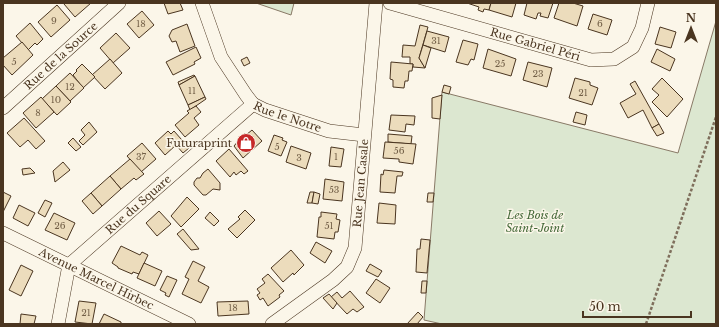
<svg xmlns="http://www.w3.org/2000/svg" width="719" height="327" font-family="'Libre Baskerville',serif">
  <rect width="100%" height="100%" fill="#fbf6e9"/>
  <!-- green -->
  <g fill="#dce7d0" stroke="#887966">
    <path d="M256,3H294L291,15Z"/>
    <path d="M716,21V324H442L424,320L442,92L678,153Z"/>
  </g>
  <!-- building -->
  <g fill="#ecdcbc" stroke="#4a3520">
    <path d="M65,3H91L75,17L64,4Z"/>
    <path d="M164,3H180L183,10L168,14Z"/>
    <path d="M467,3H491L489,10L484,9L483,12L478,10L479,7Z"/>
    <path d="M491,3H516L512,17L489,10Z"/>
    <path d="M527,3H553L548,18L540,16L541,13H538L536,19L524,15Z"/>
    <path d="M559,3H573L583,6L577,26L554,18Z"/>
    <path d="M57,5L70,20L51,37L38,22Z"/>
    <path d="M142,11L154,25L139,38L127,24Z"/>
    <path d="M593,14L612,20L607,35L588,29Z"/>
    <path d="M30,23L43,39L37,45L35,43L28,50L16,36Z"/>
    <path d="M187,24L195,46L180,52L176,41L172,42L169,36L172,30Z"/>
    <path d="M420,25L428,27L419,58L425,68L413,67V64H410V57H402L403,45L415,46Z"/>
    <path d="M660,27L676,32L671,48L655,44Z"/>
    <path d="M427,31L449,37L445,52L423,45Z"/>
    <path d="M116,33L130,48L113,63L100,48Z"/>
    <path d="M463,40L478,44L474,60L471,59L468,65L456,62Z"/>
    <path d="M22,42L33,55L12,75L3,65V58Z"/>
    <path d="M423,45L431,48L425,68L419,58Z"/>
    <path d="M196,47L201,58L194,62L195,64L173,75L166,62Z"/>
    <path d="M488,49L516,59L511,76L483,68Z"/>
    <path d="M657,49L675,59L670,71L651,62Z"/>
    <path d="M247,57L250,63L244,66L241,60Z"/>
    <path d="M110,59L122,73L105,89L92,75Z"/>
    <path d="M391,62L413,64L412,71H409L408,81H405L404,88L393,87V80L390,79Z"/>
    <path d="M528,62L552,68L547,87L523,80Z"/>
    <path d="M82,64L95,77L83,88L73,75L77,71L76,70Z"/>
    <path d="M70,73L84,88L70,101L56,86Z"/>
    <path d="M194,75L195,76L179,85L178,82Z"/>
    <path d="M195,76L205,97L188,105L179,85Z"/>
    <path d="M575,78L590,82V85L598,88L592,105L569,98Z"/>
    <path d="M662,78L683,99L667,117L652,102L659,95L652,89Z"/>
    <path d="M635,81L659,124L652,128L643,110L628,118L620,103L636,94L630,84Z"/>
    <path d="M444,85L451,87L449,94L442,92Z"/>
    <path d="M56,86L71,102L57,115L42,99Z"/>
    <path d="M442,95L440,119L432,118V98Z"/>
    <path d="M41,97L54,112L36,128L23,113Z"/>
    <path d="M205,97L206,99L190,110L188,105Z"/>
    <path d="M196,106L201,112L194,118L199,125L185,137L175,125L189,113L187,111Z"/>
    <path d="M576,112L587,115L585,125L573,122Z"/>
    <path d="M391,115L415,116L414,125L406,124L405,132L389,130Z"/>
    <path d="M24,118L45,141L36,149L28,140L20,147L7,133Z"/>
    <path d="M89,122L97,132L83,145L79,141L85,135L81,130Z"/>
    <path d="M659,124L664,133L657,136L652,128Z"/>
    <path d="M252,130L262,141L243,158L234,146L245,133L246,135Z"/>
    <path d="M168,131L171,134L174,131L189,148L183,153L176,145L165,155L155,143Z"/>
    <path d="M388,134L412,136L411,144L388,142Z"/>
    <path d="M274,135L283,138L282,140L287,142L281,156L268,151Z"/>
    <path d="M73,138L81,147L76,151L68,143Z"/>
    <path d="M385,142L416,144L413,164L399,162V159L383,158Z"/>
    <path d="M142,143L156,159L141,172L127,156Z"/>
    <path d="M291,146L311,153L306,169L286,162Z"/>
    <path d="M331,147L344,149L341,167L329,166Z"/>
    <path d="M229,149L248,171L244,174L241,171L236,175L234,172L230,177L216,161Z"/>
    <path d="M130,159L144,174L136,180L134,178L121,189L110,176Z"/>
    <path d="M63,162L70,170L55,182L53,171Z"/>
    <path d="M30,168L35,173L23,175L22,169Z"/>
    <path d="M208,169L220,183V190L213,189L206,195H203L194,185V182L197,178H200L203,173Z"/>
    <path d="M384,170L403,172L402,176H397L395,193L380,192L381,174L383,175Z"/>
    <path d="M110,176L121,189L102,206L91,193Z"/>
    <path d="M325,179L344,182L342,201L323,199Z"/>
    <path d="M3,192L11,196L3,212Z"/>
    <path d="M310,192H314L312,203H307Z"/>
    <path d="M314,192L320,194L318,204L312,203Z"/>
    <path d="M91,193L102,206L93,214L82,201Z"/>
    <path d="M428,193H434L433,202H427Z"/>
    <path d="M187,197L199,209L181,227L171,216Z"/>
    <path d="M45,200L52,203L45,217L38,213Z"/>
    <path d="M379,203L396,205L395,224L377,223Z"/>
    <path d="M19,205L35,213L28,226L13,218Z"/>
    <path d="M245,210L255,220L237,238L228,229L240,219L238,217Z"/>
    <path d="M159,211L171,224L157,236L146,223Z"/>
    <path d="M210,212L219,221L214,226L205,218Z"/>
    <path d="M321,212L337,214L336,219L340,220L338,232H335L334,239L317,237L319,217H321Z"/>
    <path d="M54,213L75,223L67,240L45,230Z"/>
    <path d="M183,229L199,249L191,250L177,234Z"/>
    <path d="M421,239L430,240L427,273L416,272L417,249H420Z"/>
    <path d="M316,242L332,251L325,263L310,253Z"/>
    <path d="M121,246L140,255L142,252L148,255L139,274L133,272L132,274L118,268V267L112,263Z"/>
    <path d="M291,250L304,265L294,275L293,273L283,282L271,268Z"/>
    <path d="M193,261L205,267L198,281L209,287L201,303L182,294L189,279L185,277Z"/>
    <path d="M144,263L162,271L155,286L137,278Z"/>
    <path d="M370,264L382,271L378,277L366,271Z"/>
    <path d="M21,265L33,271L21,296L9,290Z"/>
    <path d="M268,274L284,291L279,295L280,297L268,306L263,298L260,300L257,295L260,293L257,289L265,283L262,279Z"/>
    <path d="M167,276L177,280L169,297L165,295L166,293L160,290Z"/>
    <path d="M376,279L390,288L380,303L366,293Z"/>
    <path d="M422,281H427L426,293H421Z"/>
    <path d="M350,291L364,307L357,312L353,309L347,314L331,297L337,292L342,298Z"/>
    <path d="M329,294L337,303L333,309L323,298Z"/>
    <path d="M79,301L96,303L92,324L75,322Z"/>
    <path d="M248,301L249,314L218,316L217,302Z"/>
    <path d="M418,312L423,317L417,324H407Z"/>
    <path d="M21,314L36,316L34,324H20Z"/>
    <path d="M104,314L121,322V324H99Z"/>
  </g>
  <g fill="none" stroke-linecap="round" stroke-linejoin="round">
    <!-- minor casing -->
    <g stroke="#4a3520" stroke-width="14">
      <g id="minor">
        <path id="s1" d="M202,3L221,57L246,95L253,104L265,110L329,131L364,135"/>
        <path id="s2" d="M390,3L591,60L614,59L633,47L642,28L648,3"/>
        <path id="s3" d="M3,108L119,3"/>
        <path id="s4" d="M3,233L189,324"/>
        <path id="s5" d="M58,324L69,265L253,104"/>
        <path id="s6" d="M272,324L333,280L347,267L355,248L376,3"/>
      </g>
    </g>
    <!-- path -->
    <path stroke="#7f6f5c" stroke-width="2.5" stroke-dasharray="3 2" stroke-linecap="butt" d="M646,324L716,117"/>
    <!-- minor -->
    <use href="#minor" stroke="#fbf6e9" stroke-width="13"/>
  </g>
  <!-- icons -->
  <defs>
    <g id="shop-disc" transform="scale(1)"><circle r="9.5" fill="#c62828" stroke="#fbf6e9"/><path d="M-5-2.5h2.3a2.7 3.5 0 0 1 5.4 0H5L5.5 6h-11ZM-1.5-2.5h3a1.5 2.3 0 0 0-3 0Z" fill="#fff"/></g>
  </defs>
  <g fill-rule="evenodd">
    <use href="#shop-disc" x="246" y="143"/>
  </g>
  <g text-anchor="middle" stroke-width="3" stroke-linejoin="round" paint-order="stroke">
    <!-- number labels -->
    <g font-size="9" fill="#725f47">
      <text x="54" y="24">9</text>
      <text x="141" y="27">18</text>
      <text x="600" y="27">6</text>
      <text x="436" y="44">31</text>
      <text x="14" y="65">5</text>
      <text x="500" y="67">25</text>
      <text x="538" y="77">23</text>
      <text x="70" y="90">12</text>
      <text x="192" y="94">11</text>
      <text x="583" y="96">21</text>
      <text x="56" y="103">10</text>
      <text x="38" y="116">8</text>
      <text x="277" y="150">5</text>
      <text x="399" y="154">56</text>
      <text x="141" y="160">37</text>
      <text x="336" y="160">1</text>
      <text x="299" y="161">3</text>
      <text x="334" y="193">53</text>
      <text x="60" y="229">26</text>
      <text x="329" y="229">51</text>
      <text x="233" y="311">18</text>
      <text x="86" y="316">21</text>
    </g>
    <!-- street labels -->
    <g font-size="11" fill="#4a3520" stroke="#fbf6e9">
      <text dy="4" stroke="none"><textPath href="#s2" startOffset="151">Rue Gabriel Péri</textPath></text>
      <text dy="4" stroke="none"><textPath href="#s3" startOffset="78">Rue de la Source</textPath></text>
      <text dy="4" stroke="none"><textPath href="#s1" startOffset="151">Rue le Notre</textPath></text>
      <text dy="4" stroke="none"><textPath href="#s6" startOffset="180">Rue Jean Casale</textPath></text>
      <text dy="4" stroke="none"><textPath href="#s5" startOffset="152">Rue du Square</textPath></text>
      <text dy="4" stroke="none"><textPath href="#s4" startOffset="104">Avenue Marcel Hirbec</textPath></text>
    </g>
    <!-- poi labels -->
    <g font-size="11" fill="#4a3520" stroke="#fbf6e9" text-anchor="end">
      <text x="232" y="147">Futuraprint</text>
    </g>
    <!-- park labels -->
    <g font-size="11" font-style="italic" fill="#436837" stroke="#fbf6e9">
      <text x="535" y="219">Les Bois de<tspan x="535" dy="13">Saint-Joint</tspan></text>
    </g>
  </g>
  <!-- border -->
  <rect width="719" height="327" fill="none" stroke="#4a3520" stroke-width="8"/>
  <!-- north arrow -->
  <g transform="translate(691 28)" stroke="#fbf6e9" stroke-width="3" paint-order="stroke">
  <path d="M0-3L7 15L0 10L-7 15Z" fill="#4a3520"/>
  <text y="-6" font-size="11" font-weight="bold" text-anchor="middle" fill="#4a3520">N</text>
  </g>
  <!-- scale -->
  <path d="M583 311v6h108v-6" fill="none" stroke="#4a3520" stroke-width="2"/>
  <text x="589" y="311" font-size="12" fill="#4a3520" stroke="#fbf6e9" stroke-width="3" paint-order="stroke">50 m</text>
</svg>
